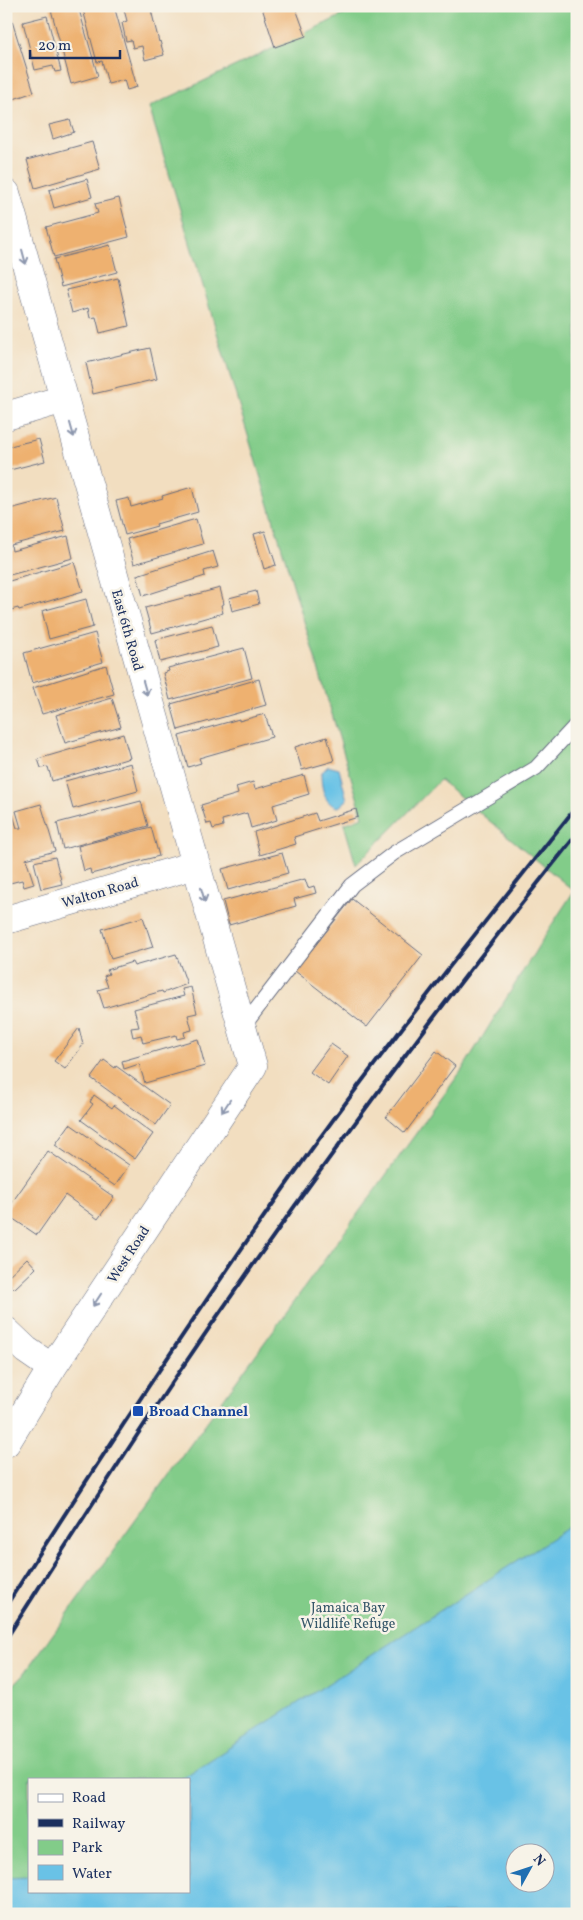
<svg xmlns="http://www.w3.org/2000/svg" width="583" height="1920" font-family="Vollkorn,serif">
  <rect width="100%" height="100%" fill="#f7f3e8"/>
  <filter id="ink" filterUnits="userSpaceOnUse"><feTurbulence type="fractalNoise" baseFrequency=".02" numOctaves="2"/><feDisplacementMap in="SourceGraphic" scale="10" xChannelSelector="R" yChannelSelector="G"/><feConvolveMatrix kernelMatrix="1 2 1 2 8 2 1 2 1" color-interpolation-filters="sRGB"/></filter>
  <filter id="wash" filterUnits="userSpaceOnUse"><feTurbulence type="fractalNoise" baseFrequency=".0096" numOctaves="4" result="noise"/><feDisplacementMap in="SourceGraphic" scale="20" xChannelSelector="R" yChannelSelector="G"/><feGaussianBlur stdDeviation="1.12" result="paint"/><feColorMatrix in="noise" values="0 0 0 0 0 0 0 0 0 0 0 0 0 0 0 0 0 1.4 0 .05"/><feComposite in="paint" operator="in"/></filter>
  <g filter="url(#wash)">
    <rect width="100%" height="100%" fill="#f2dec0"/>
    <!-- green -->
    <path fill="#82cc89" stroke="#4e7e74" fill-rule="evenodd" d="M362,6H577V1914H6V1693L24,1674L462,1070L549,929L574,891L440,780L356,865L344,824L363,817L149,107ZM29,1779H189V1891H29ZM516,1852H546V1882H516Z"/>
    <!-- water -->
    <g fill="#69c2e6" stroke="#4278a2" fill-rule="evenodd">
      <path d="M328,766L339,769L347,800L339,807C324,806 321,786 321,773Z"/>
      <path d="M577,1522V1914H6V1878L29,1877V1891H189V1779H181ZM516,1852H546V1882H516Z"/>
    </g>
    <g id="blocks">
      <!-- building -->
      <g fill="#eeb170">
        <path d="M50,6H78L98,76L71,84Z"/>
        <path d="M82,6H114L137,87L127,90L124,80L108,84L102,61L97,62Z"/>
        <path d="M123,6H150L159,42L160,41L164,55L145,60L142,46L133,48L131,40L126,41L122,23L127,21Z"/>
        <path d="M268,6H295L306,36L275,47L262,8Z"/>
        <path d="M47,16L61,71L55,72L53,66L35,70L23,22Z"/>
        <path d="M12,21L34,92L8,101L6,94V24Z"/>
        <path d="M70,120L74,132L53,139L49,125Z"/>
        <path d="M92,142L100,169L35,188L27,160Z"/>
        <path d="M87,179L92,197L54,208L49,190Z"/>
        <path d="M119,198L129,237L54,257L46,227L98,213L95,204Z"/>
        <path d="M110,245L117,272L61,287L54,259Z"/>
        <path d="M118,278L129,326L100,333L96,317L90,318L88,308L72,313L66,290Z"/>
        <path d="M150,348L157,379L93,394L86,363Z"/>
        <path d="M39,439L45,461L6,471V447Z"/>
        <path d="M192,487L198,512L156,524L157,526L125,535L116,501L129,498L131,507L163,498L162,496Z"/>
        <path d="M56,497L65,531L11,545L12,551L68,536L73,558L6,576V510Z"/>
        <path d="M196,519L203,544L134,564L127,539Z"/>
        <path d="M265,531L276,565L264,569L254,534Z"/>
        <path d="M213,551L218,567L204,571L205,576L143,596L137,575Z"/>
        <path d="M74,562L83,591L19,610L18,608L11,610L6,592V582Z"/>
        <path d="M220,588L224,604L221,605L223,613L152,633L145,608Z"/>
        <path d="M256,591L259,604L232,611L229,598Z"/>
        <path d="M86,599L93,627L49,639L42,611Z"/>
        <path d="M212,625L218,647L160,662L155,640Z"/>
        <path d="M95,633L103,662L32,683L24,653Z"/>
        <path d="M244,648L252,678L170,700L163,673L169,671L168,668Z"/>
        <path d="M106,665L114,694L42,714L33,688Z"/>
        <path d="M259,679L266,705L178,730L171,704Z"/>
        <path d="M112,698L121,727L65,743L56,715Z"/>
        <path d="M265,714L272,737L199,758L201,763L188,767L179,736L239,719V721Z"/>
        <path d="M123,734L130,758L52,781L48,767L41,768L38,759Z"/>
        <path d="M327,737L334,761L302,770L295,747Z"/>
        <path d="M131,763L138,791L73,809L65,781Z"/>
        <path d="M304,775L309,794L273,805L277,820L251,828L247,813L222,820L223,826L213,829L211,823L207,824L201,805L238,794L236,787L253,782L255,789Z"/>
        <path d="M141,801L148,826L63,849L57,823Z"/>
        <path d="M41,804L55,851L26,859L34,884L24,887L22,880L6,884V817L13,815L17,828H21L16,811Z"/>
        <path d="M356,809L358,817L294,837L296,844L260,855L254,832L315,813L318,821Z"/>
        <path d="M151,827L159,856L91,874L90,869L84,871L78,846Z"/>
        <path d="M282,853L288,873L228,890L222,869Z"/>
        <path d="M55,857L62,884L41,889L34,862Z"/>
        <path d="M305,879L308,888L314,886L316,893L294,899L296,906L229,925L223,901Z"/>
        <path d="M352,899L423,955L367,1027L295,971Z"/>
        <path d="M143,917L153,947L111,959L102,929Z"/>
        <path d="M176,954L187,984L163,993L162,991L104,1008L98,990L108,987L104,976L109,974L107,970L132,962L134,966Z"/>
        <path d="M191,987L197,1013L188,1015L192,1030L184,1032L185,1037L177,1039L176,1035L143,1043L141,1035L133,1037L131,1028L139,1027L134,1009L184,996L182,989Z"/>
        <path d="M79,1028L83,1045L65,1069L54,1061Z"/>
        <path d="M198,1039L205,1066L145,1083L139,1064L124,1069L122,1061Z"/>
        <path d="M331,1044L348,1056L328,1085L310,1072Z"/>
        <path d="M436,1051L455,1066L405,1133L386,1117Z"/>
        <path d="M104,1060L115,1068L116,1066L170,1105L156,1125L91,1078Z"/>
        <path d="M94,1095L112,1108L114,1105L153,1134L135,1159L81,1120L93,1104L90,1102Z"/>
        <path d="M70,1124L129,1165L115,1186L55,1145Z"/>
        <path d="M48,1151L114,1197L98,1219L65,1195L37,1235L6,1214V1211Z"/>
        <path d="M27,1258L36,1268L14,1289L6,1281V1278Z"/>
      </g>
    </g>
  </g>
  <g filter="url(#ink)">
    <use href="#blocks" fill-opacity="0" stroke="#666c80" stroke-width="1"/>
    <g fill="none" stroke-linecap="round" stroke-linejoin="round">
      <!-- service casing -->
      <g stroke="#666c80" stroke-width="16">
        <path id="service" d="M242,1028L352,885L394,853L536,768L577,724"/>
      </g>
      <!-- minor casing -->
      <g stroke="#666c80" stroke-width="29">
        <g id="minor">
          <path d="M6,193L253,1066L52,1368L6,1443"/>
          <path d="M6,416L64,399"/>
          <path d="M6,920L195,865"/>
          <path d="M6,1331L26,1350L52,1368"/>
        </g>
      </g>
      <!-- service -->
      <use href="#service" stroke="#fff" stroke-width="14"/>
      <!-- minor -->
      <use href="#minor" stroke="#fff" stroke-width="28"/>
      <!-- rail -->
      <g stroke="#1b2f5e" stroke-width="4">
        <path d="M6,1606C104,1452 204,1299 311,1150C396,1033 486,920 577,806"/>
        <path d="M6,1639C61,1553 116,1466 173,1381C300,1193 435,1011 577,834"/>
      </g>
    </g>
    <!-- one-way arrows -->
    <defs><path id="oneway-shaft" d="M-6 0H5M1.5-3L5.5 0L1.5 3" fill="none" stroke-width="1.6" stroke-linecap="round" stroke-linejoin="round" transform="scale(1.25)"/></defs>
    <g stroke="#8d97ae">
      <use href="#oneway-shaft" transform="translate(24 257) rotate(75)"/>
      <use href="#oneway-shaft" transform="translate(72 430) rotate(74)"/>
      <use href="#oneway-shaft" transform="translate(145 688) rotate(74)"/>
      <use href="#oneway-shaft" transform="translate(203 895) rotate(74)"/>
      <use href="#oneway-shaft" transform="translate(226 1106) rotate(123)"/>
      <use href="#oneway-shaft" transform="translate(97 1300) rotate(123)"/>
    </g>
  </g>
  <!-- markers -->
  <rect fill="#1a4fb4" stroke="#f7f3e8" stroke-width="2" x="132" y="1405" width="12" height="12" rx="2.5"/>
  <g text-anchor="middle" stroke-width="5" stroke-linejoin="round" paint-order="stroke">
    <!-- street labels -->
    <g font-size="14" fill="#1b2f5e" stroke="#f7f3e8">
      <text transform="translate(128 630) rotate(74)" y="5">East 6th Road</text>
      <text transform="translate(100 892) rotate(-16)" y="5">Walton Road</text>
      <text transform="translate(128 1254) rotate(-57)" y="5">West Road</text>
    </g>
    <!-- transit labels -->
    <g font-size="14" font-weight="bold" fill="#164399" stroke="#f7f3e8" text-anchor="start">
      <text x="149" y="1416">Broad Channel</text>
    </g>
    <!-- park labels -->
    <g font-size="14" fill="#355669" stroke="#f7f3e8">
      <text x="348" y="1612">Jamaica Bay<tspan x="348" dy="16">Wildlife Refuge</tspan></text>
    </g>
  </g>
  <!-- margin -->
  <rect width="583" height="1920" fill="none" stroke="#f7f3e8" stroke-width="25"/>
  <!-- legend -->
  <rect x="28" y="1778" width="162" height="115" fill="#f7f3e8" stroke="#9fa5b1"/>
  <rect x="38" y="1794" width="25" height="8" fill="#ffffff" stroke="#9fa5b1"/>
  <text x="72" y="1802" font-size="15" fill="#1b2f5e">Road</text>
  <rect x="38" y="1819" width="25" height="8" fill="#1b2f5e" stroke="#9fa5b1"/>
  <text x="72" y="1828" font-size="15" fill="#1b2f5e">Railway</text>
  <rect x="38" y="1840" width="25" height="15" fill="#82cc89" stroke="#9fa5b1"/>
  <text x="72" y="1852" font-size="15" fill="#1b2f5e">Park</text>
  <rect x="38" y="1865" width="25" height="15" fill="#69c2e6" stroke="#9fa5b1"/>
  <text x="72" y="1878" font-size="15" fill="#1b2f5e">Water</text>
  <!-- north arrow -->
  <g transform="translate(530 1868) rotate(50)"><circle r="24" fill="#f7f3e8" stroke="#9fa5b1"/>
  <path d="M0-4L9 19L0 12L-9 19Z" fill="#1f6fb2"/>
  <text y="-8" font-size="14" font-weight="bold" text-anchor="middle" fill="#1b2f5e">N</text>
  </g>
  <!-- scale -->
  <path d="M30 50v8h90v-8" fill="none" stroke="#1b2f5e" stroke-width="2.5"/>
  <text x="38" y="50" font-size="15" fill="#1b2f5e" stroke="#f7f3e8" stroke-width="4" paint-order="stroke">20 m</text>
</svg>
